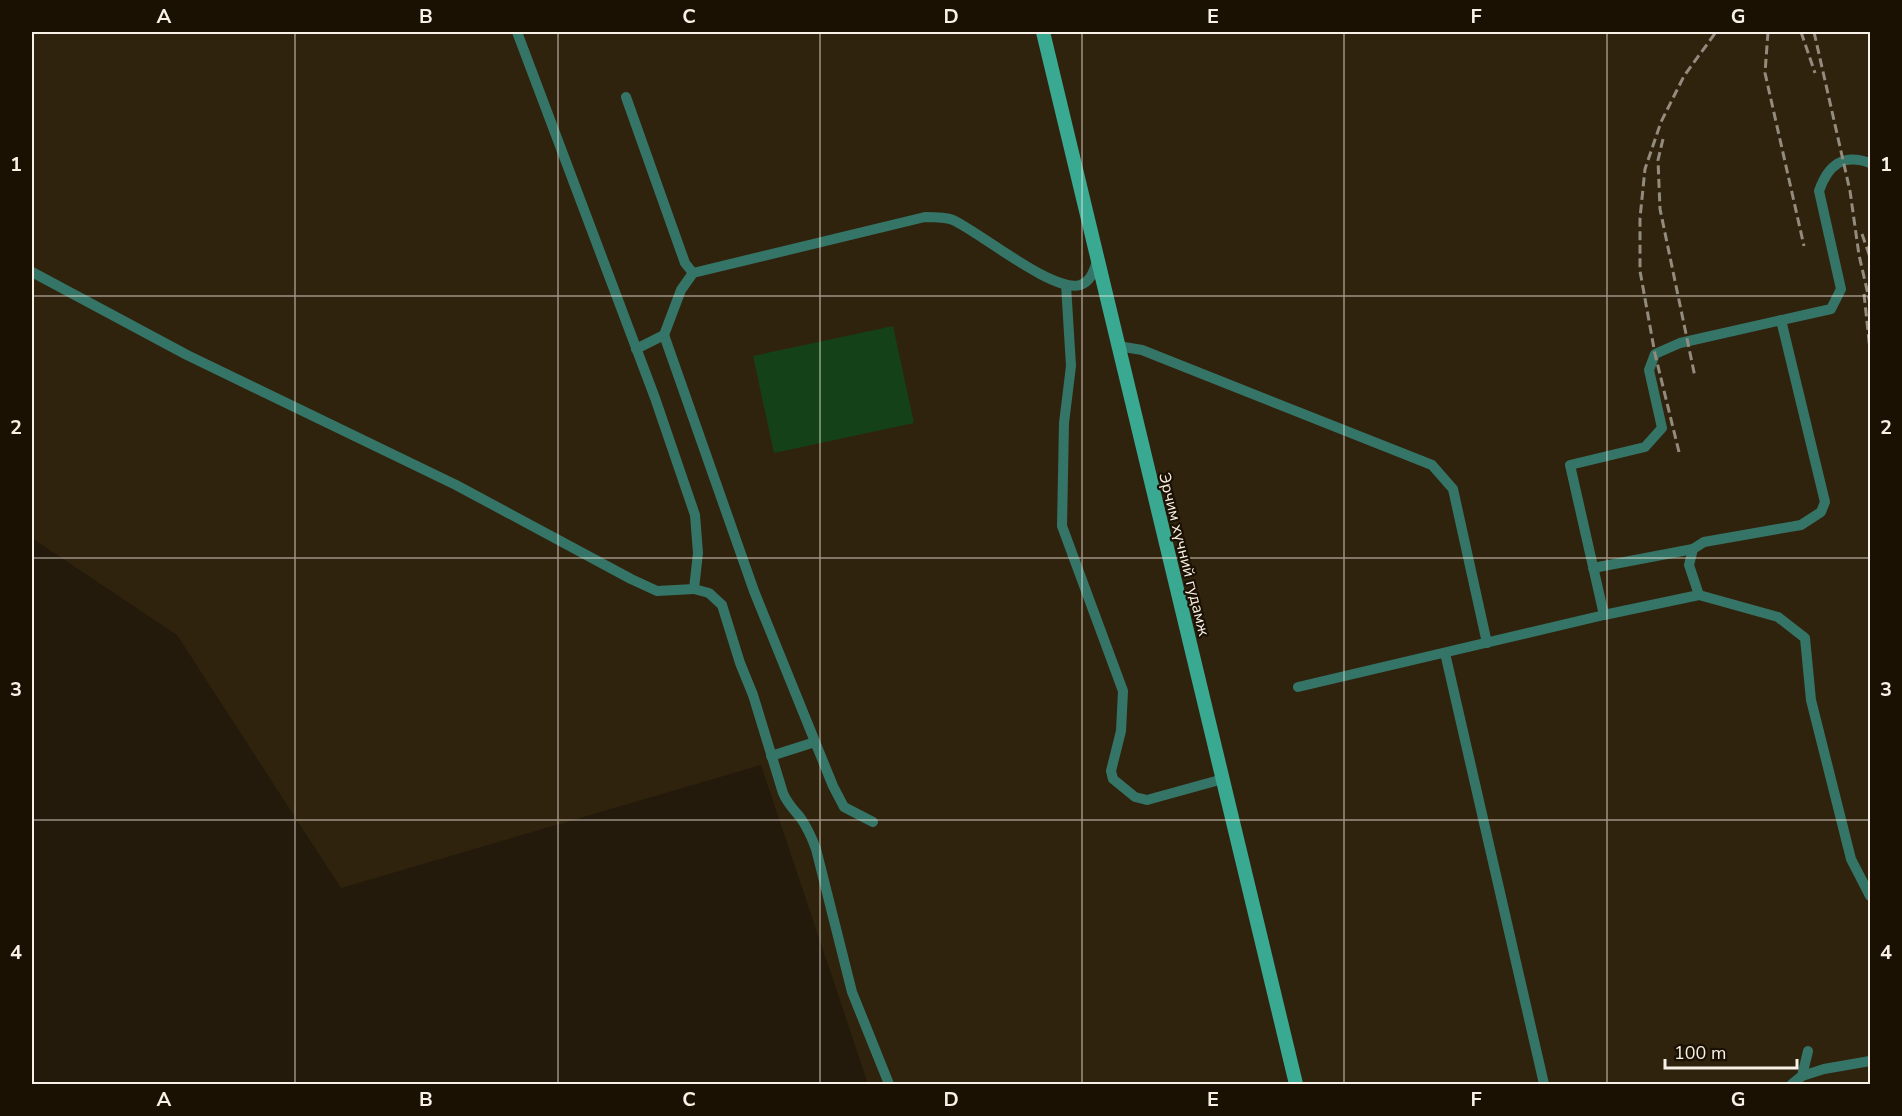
<svg xmlns="http://www.w3.org/2000/svg" width="1902" height="1116" font-family="'Nunito Sans',sans-serif">
  <rect width="100%" height="100%" fill="#241a0b"/>
  <!-- built -->
  <path fill="#30230d" d="M32,32H1870V1084H868L761,765L341,888L177,635L32,538Z"/>
  <!-- green -->
  <path fill="#144118" d="M893,326L914,423L774,453L753,356Z"/>
  <g fill="none" stroke-linecap="round" stroke-linejoin="round">
    <!-- street -->
    <g stroke="#357567" stroke-width="10">
      <path d="M517,32L655,398L695,515L698,553L694,589L709,593L722,605L740,663L753,695L783,793C787,803 793,809 800,817C807,827 812,838 816,849L852,992L889,1084"/>
      <path d="M626,97L685,263L693,273"/>
      <path d="M32,272L187,355L456,485L631,579L657,591L694,589"/>
      <path d="M1066,285L1071,366L1064,423L1062,526L1123,691L1121,731L1111,771L1113,779L1135,797L1147,800L1223,779"/>
      <path d="M664,335L754,591L833,786L844,807L873,822"/>
      <path d="M1118,346L1142,350L1432,465L1453,489L1487,643"/>
      <path d="M636,349L664,335L681,290L693,273L925,217C934,217 945,217 953,220C981,233 1053,293 1080,285C1092,281 1094,269 1098,259"/>
      <path d="M1593,568L1693,549"/>
      <path d="M1699,595L1689,565L1693,549L1704,542L1801,525L1821,512L1825,502L1781,320"/>
      <path d="M1604,615L1570,465L1645,447L1662,428L1649,370L1655,354L1680,343L1831,309L1841,289L1819,191C1828,165 1843,153 1870,163"/>
      <path d="M1445,653L1544,1084"/>
      <path d="M1298,687L1604,615L1699,595L1778,617L1805,638L1811,700L1851,859L1870,896"/>
      <path d="M771,756L815,742"/>
      <path d="M1802,1076L1824,1069L1870,1061"/>
      <path d="M1792,1084L1802,1076L1808,1051"/>
    </g>
    <!-- secondary -->
    <path stroke="#39a992" stroke-width="14" d="M1043,32L1296,1084"/>
    <!-- rail -->
    <g stroke="#938b7e" stroke-width="3" stroke-dasharray="9 4.5" stroke-linecap="butt">
      <path d="M1768,32L1765,73L1804,246"/>
      <path d="M1801,32L1815,73"/>
      <path d="M1814,32L1850,191L1859,255L1870,303"/>
      <path d="M1663,139L1658,160L1660,209L1695,377"/>
      <path d="M1862,234L1870,257"/>
      <path d="M1864,294L1870,350"/>
      <path d="M1679,452L1655,354L1640,271V218L1645,169L1661,122L1684,76L1716,32"/>
    </g>
  </g>
  <!-- grid -->
  <path fill="none" stroke="#f8f1e7" stroke-width="1.5" stroke-opacity="0.55" d="M295,32V1084M558,32V1084M820,32V1084M1082,32V1084M1344,32V1084M1607,32V1084M32,296H1870M32,558H1870M32,820H1870"/>
  <g text-anchor="middle" stroke-width="4.5" stroke-linejoin="round" paint-order="stroke">
    <!-- street labels -->
    <g font-size="16" fill="#f8f1e7" stroke="#1b1103">
      <text transform="translate(1185 554) rotate(76)" y="6">Эрчим хүчний гудамж</text>
    </g>
  </g>
  <!-- border -->
  <rect width="1902" height="1116" fill="none" stroke="#1b1103" stroke-width="66"/>
  <!-- scale -->
  <path d="M1665 1059v9h132v-9" fill="none" stroke="#f8f1e7" stroke-width="3"/>
  <text x="1674" y="1059" font-size="18" fill="#f8f1e7" stroke="#1b1103" stroke-width="4.5" paint-order="stroke">100 m</text>
  <rect x="33" y="33" width="1836" height="1050" fill="none" stroke="#f8f1e7" stroke-width="2"/>
  <g font-size="20" text-anchor="middle" font-weight="bold" fill="#f8f1e7">
    <text x="164" y="23">A</text>
    <text x="426" y="23">B</text>
    <text x="689" y="23">C</text>
    <text x="951" y="23">D</text>
    <text x="1213" y="23">E</text>
    <text x="1476" y="23">F</text>
    <text x="1738" y="23">G</text>
    <text x="16" y="171">1</text>
    <text x="1886" y="171">1</text>
    <text x="16" y="434">2</text>
    <text x="1886" y="434">2</text>
    <text x="16" y="696">3</text>
    <text x="1886" y="696">3</text>
    <text x="16" y="959">4</text>
    <text x="1886" y="959">4</text>
    <text x="164" y="1106">A</text>
    <text x="426" y="1106">B</text>
    <text x="689" y="1106">C</text>
    <text x="951" y="1106">D</text>
    <text x="1213" y="1106">E</text>
    <text x="1476" y="1106">F</text>
    <text x="1738" y="1106">G</text>
  </g>
</svg>
